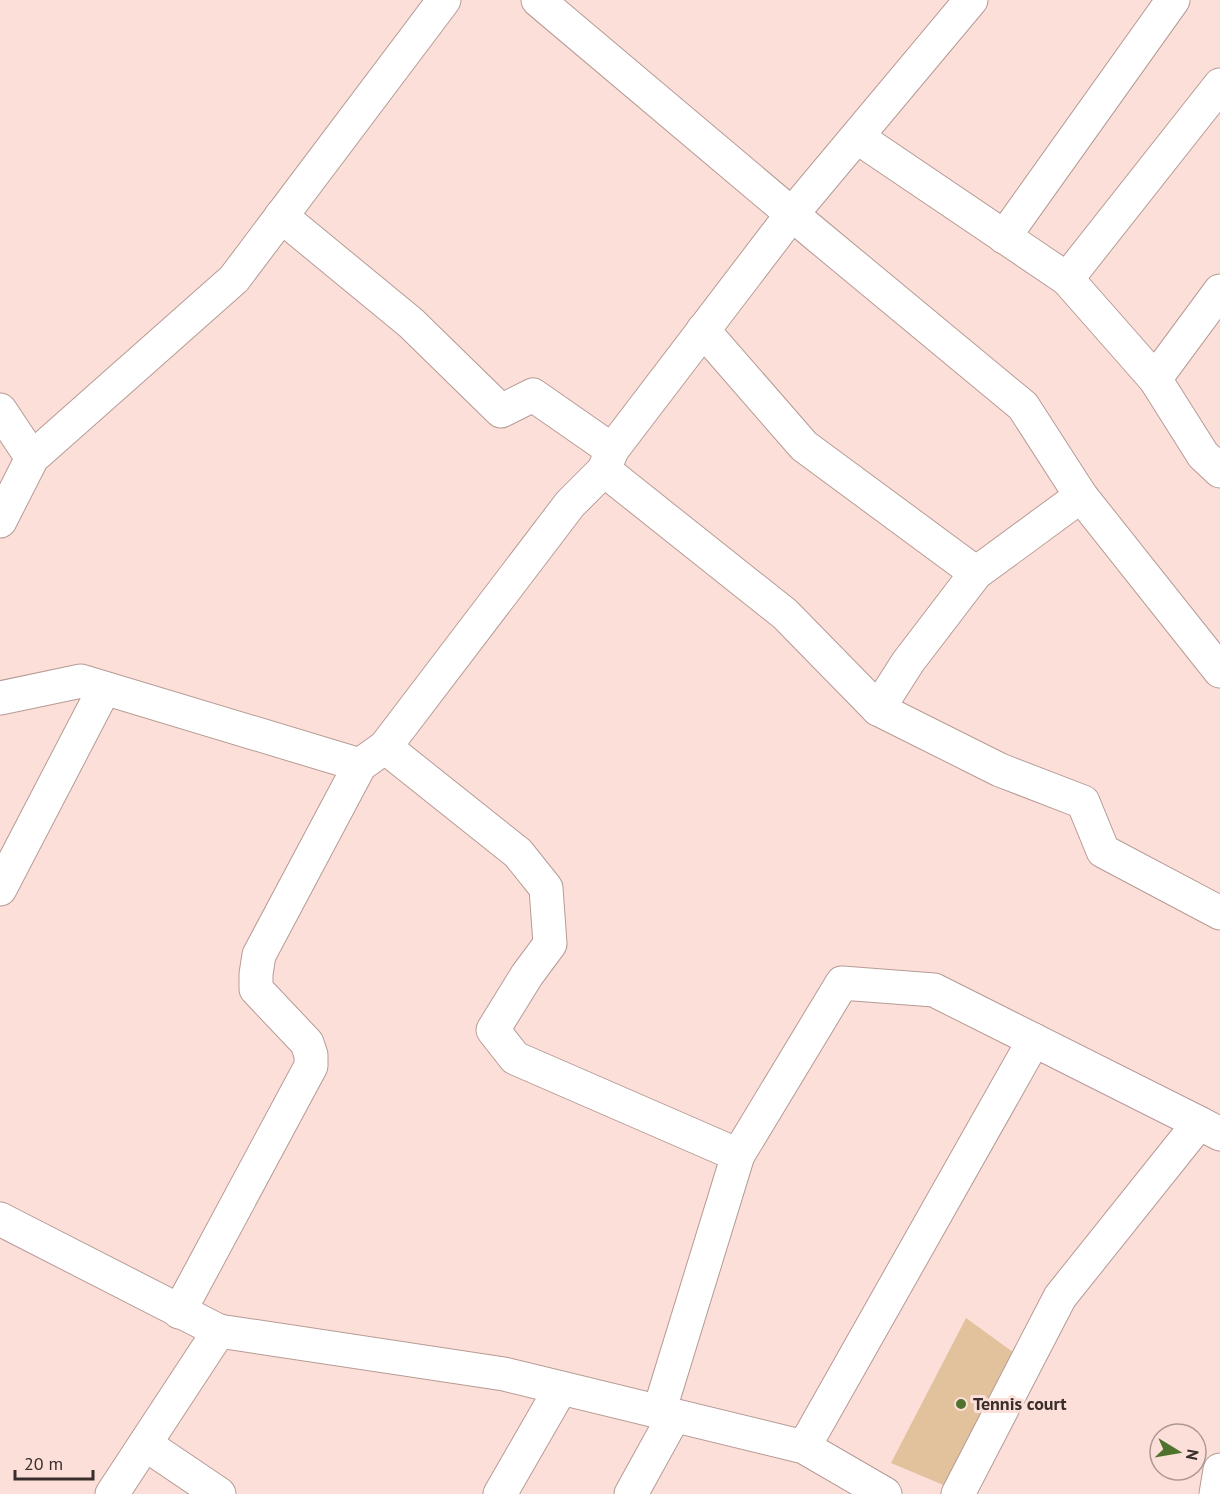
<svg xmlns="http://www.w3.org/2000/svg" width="1220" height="1494" font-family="'PT Sans',sans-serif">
  <rect width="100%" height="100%" fill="#fddfd9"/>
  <!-- green -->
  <path fill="#e1c29d" d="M966,1318L1021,1358L953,1489L891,1463Z"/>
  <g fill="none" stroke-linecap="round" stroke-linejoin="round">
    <!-- minor casing -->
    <g stroke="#b69b95" stroke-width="35">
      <g id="minor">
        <path d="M538,0L813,232L1023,406L1081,496L1220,671"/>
        <path d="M1220,85L1067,279L1155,379L1203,455L1220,471"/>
        <path d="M857,137L1067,279"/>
        <path d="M281,216L411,323L501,411L533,395L612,450"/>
        <path d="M1004,237L1173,0"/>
        <path d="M703,330L804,446L976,573"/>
        <path d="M1155,379L1220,291"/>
        <path d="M0,410L32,458"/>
        <path d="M604,470L785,614L878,709L1000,770L1083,802L1103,851L1220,913"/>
        <path d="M0,521L32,458L234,279L444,0"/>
        <path d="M0,698L81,681L360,765"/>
        <path d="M878,709L908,662L976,573L1081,496"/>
        <path d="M385,747L518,853L546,888L550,944L527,975L493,1030L515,1058L738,1155"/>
        <path d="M0,889L104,689"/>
        <path d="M0,1219L219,1331L504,1374L804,1447L885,1494"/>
        <path d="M179,1312L311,1066V1055L307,1043L256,989V974L259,955L360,765L385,747L570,504L604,470L612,450L792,214L971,0"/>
        <path d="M659,1412L738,1155L842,983L934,990L1199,1123L1220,1134"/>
        <path d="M145,1444L219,1494"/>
        <path d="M804,1447L1034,1040"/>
        <path d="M112,1494L219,1331"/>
        <path d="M500,1494L561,1388"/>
        <path d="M631,1494L674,1416"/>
        <path d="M958,1494L1060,1297L1199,1123"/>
      </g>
    </g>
    <!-- major casing -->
    <g stroke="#b69b95" stroke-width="35">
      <path id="major" d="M1216,1494L1220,1470"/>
    </g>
    <!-- minor -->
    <use href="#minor" stroke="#fff" stroke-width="33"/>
    <!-- major -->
    <use href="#major" stroke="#fff" stroke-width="33"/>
  </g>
  <!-- markers -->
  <circle fill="#4f732c" stroke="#fddfd9" stroke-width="2" cx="961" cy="1404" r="6"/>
  <g text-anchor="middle" stroke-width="6" stroke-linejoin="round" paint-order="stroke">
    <!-- poi labels -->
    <g font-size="18" font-weight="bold" fill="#392e2c" stroke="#fddfd9" text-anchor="start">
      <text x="973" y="1410">Tennis court</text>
    </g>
  </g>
  <!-- north arrow -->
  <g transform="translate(1178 1452) rotate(101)"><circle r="28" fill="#fddfd9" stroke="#af9894" stroke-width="1.5"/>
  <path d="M0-4.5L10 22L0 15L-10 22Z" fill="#4f732c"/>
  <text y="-9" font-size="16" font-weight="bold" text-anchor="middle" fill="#392e2c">N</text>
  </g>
  <!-- scale -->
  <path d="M15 1470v9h78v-9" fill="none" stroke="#392e2c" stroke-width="3"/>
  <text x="24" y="1470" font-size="18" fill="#392e2c" stroke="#fddfd9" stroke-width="4.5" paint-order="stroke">20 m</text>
</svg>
